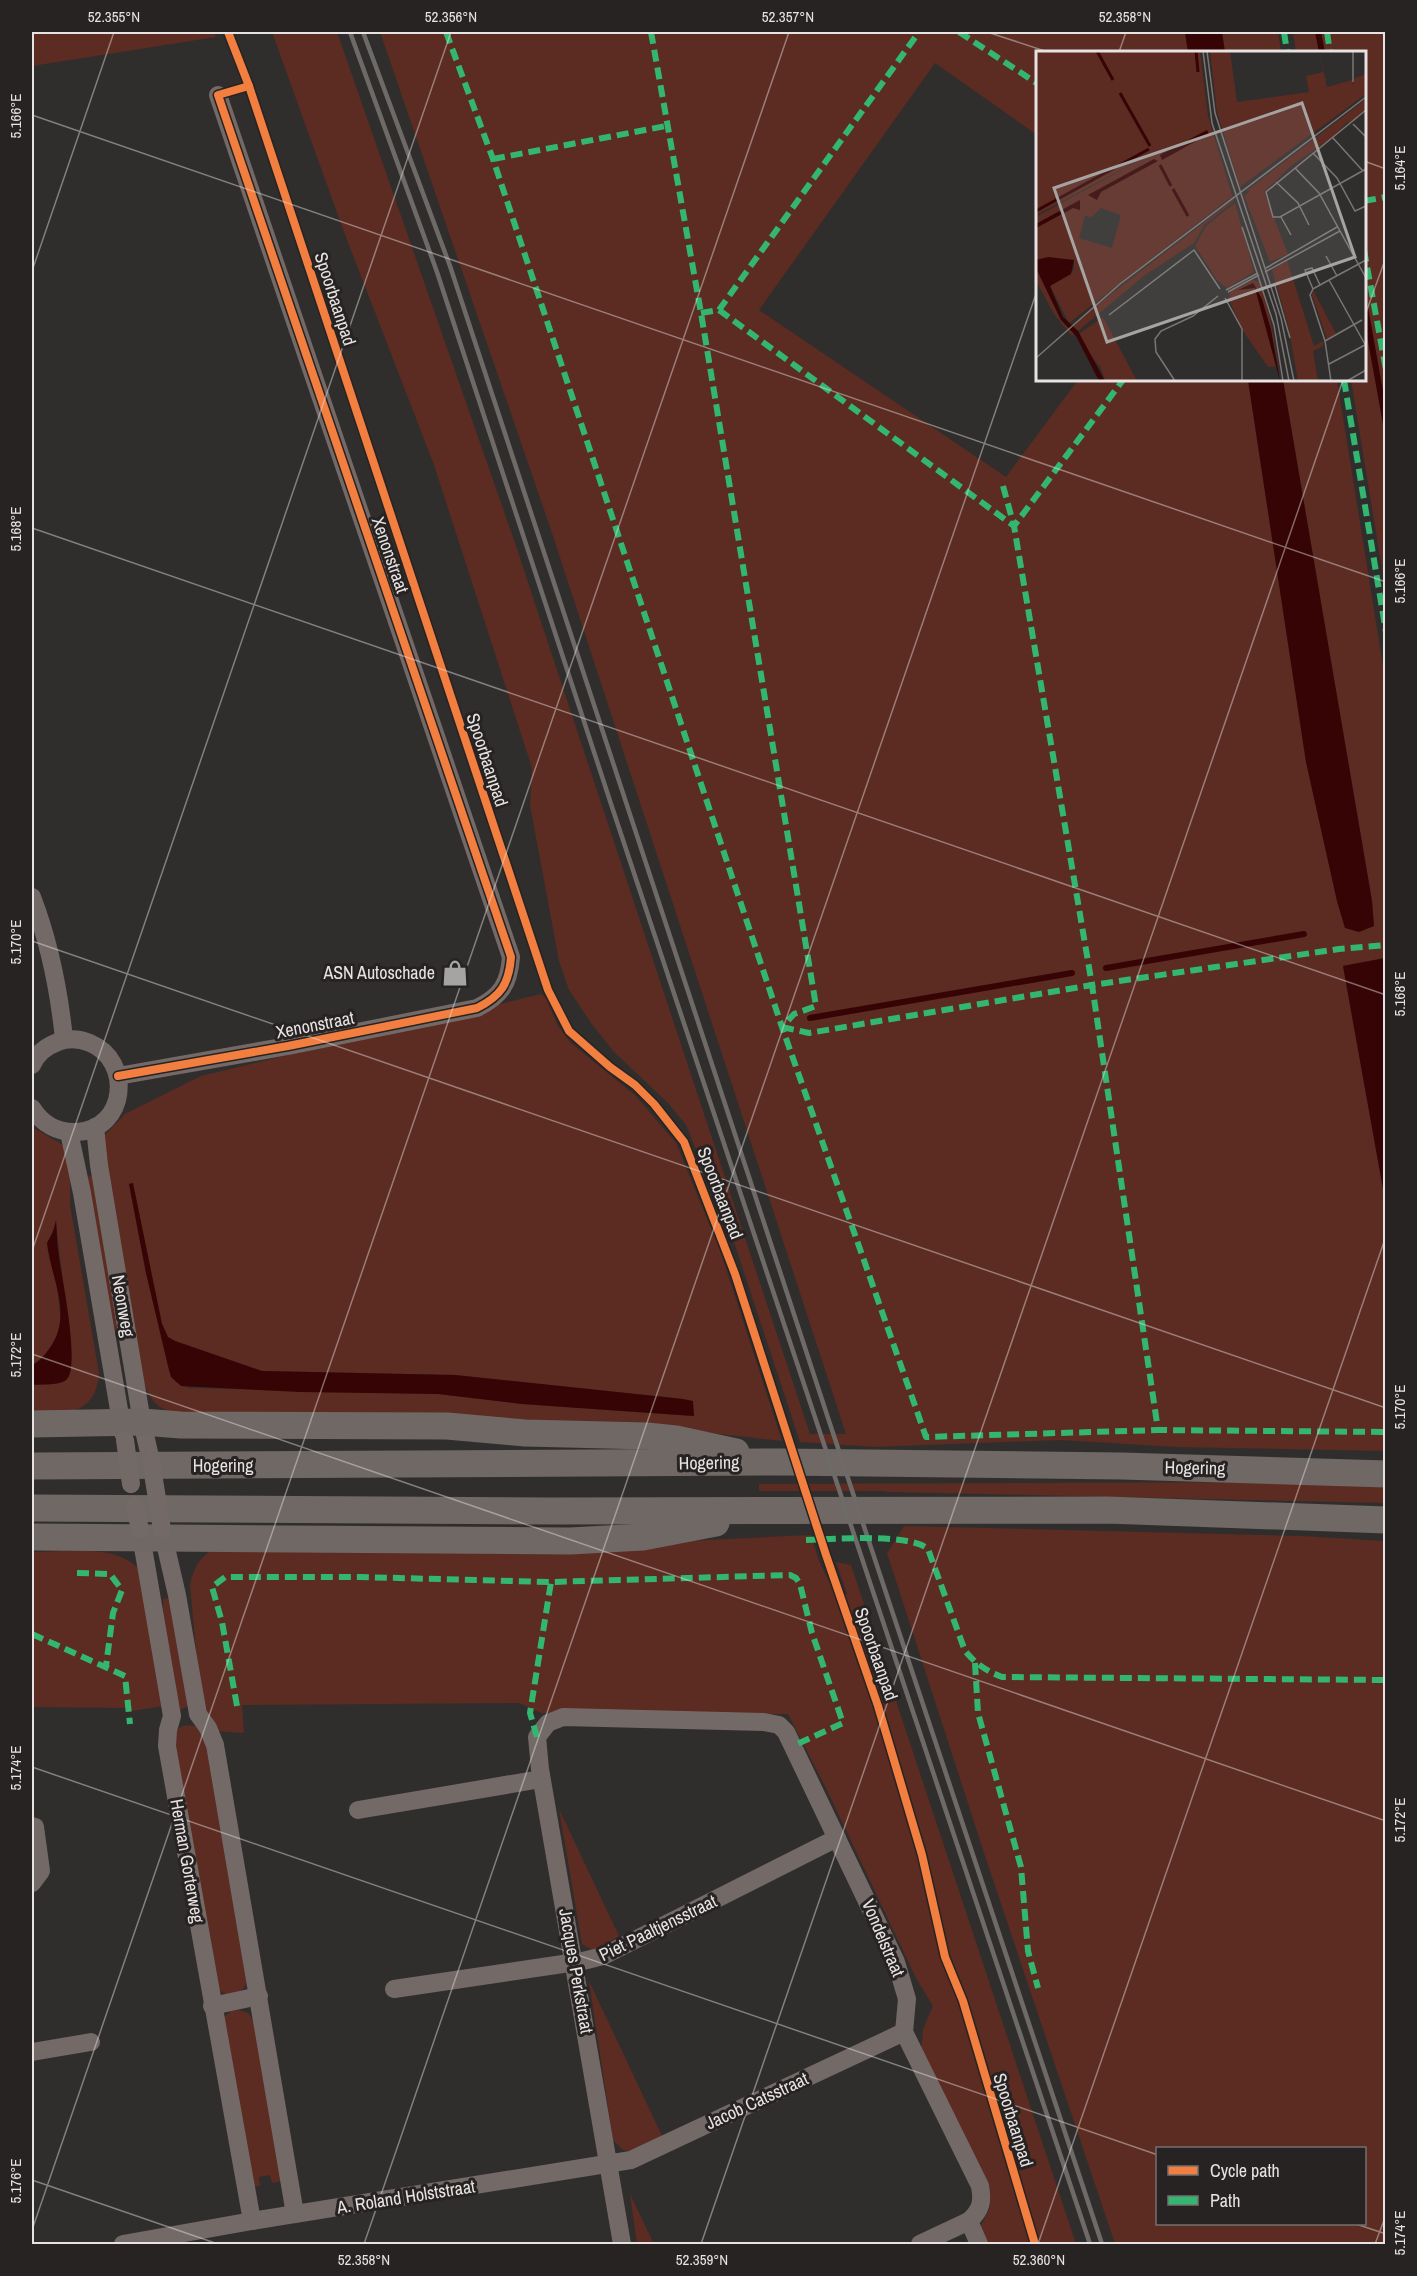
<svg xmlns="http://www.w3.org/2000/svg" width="1417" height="2276" font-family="'Archivo Narrow',sans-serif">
  <rect width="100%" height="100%" fill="#302e2d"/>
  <!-- green -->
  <g fill="#5c2b21" fill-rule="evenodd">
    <path d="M32,32H214L216,37L32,66Z"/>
    <path d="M272,32H337L515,543L810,1434H846L551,530L380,32H1185L1188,52H1038L1037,135L935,63L759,310L1006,477L1078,380H1248L1306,762L1337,901L1345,928L1374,926L1372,901L1283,380H1337L1385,678V958L1343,966L1385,1200V1451L1176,1447L1060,1440L875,1447L800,1442L735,1245L686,1125L668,1103L614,1052L591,1023L569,990L559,961L530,805L532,768L434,465L344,232Z"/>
    <path d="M1222,32H1278L1281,52H1225Z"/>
    <path d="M1293,32H1385V587L1351,380H1364V52H1296Z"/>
    <path d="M541,994L546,998L558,1026L571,1043L636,1096L676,1143L720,1250L782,1441L711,1433L184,1416C162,1410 152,1406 144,1383L103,1137L125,1114L201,1076ZM132,1183L162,1324L168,1337L175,1341L262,1371L455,1375L683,1399L693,1416L522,1404L438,1394L189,1388L176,1382L169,1370L146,1273L129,1184Z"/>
    <path d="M32,1127L63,1145L70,1166V1205L99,1373C96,1416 64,1413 32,1416V1385L63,1382L62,1273L56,1224L47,1243L57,1286L61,1323L56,1340L45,1355L32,1365Z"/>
    <path d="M95,1175L124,1338L115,1339L87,1177Z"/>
    <path d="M1305,1482L1385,1485L1386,1503L888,1492L884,1491H759V1484Z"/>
    <path d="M904,1526L1302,1536L1385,1541V2244H1115L985,1856L887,1553ZM1158,2148H1364V2224H1158Z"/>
    <path d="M811,1535L819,1561L837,1598L847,1594L836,1562L851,1565L1076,2244H987L979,2229L989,2210L990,2189L921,2053L923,2029L933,2006L916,1978L827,1790L788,1714L541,1713L519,1703L242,1705L244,1733L216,1731L200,1695L190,1585C193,1569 199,1557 214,1549L687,1541Z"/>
    <path d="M32,1552C65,1552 113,1543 138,1568L163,1706L126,1712L125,1708L32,1707Z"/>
    <path d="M169,1598L188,1706L180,1710L164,1630L163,1599Z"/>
    <path d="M186,1725L195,1726L204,1735L247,1981C244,1991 238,1993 228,1995L217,1989L174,1734L179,1728Z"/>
    <path d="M559,1809L619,1936L594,1951L582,1944Z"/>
    <path d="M589,1981L663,2138L636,2152L623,2150L613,2140Z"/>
    <path d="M239,2010L248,2013L255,2023L282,2181L272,2183L270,2175L259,2177L260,2186L250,2187L224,2017L231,2011Z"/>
    <path d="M630,2194L654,2244H637Z"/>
  </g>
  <!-- water -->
  <g fill="#360404">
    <path d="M1185,32H1222L1225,52H1188Z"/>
    <path d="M1248,380H1283L1372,901L1374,926L1359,932L1345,928L1337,901L1306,762Z"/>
    <path d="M1385,958H1386L1385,1200L1343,966Z"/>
    <path d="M133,1183L162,1324L168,1337L175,1341L262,1371L455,1375L683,1399L693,1401L694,1416L522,1404L438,1394L300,1392L181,1386L171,1377L169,1370L146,1273L129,1184Z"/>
    <path d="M56,1220C57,1232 57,1245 59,1257C62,1278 80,1365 67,1379C61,1386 40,1384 32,1385V1365C39,1362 44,1356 49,1349C74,1315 51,1280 47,1243L53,1232Z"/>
  </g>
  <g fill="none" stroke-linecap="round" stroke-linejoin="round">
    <!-- stream -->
    <g stroke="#360404" stroke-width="6">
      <path d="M1318,32L1322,52"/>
      <path d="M1364,302L1386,424"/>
      <path d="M1106,968L1304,934"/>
      <path d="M810,1018L1072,973"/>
    </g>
    <!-- minor -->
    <g stroke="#736a68" stroke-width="18">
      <path d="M32,897C50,944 59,990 64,1039"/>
      <path d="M32,1065C37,1053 47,1046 58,1042C68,1038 80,1039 90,1043C133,1061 127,1129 77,1132C58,1133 42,1124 32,1108"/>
      <path d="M118,1076L288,1046L477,1008C501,996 509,984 511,957L218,95"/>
      <path d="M95,1127L99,1165L142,1422L151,1461"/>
      <path d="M69,1132L82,1193L123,1433"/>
      <path d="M140,1530L172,1716L168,1730L167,1746L252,2221"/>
      <path d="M162,1530L177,1595L198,1714L208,1728L215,1745L295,2214"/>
      <path d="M358,1810L541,1779"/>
      <path d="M32,1826L35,1827L41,1871L32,1883"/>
      <path d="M394,1989L583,1961L603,1956L837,1838"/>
      <path d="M212,2006L259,1996"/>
      <path d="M32,2052L91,2042"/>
      <path d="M123,2244L252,2221L631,2160L904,2032"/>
      <path d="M622,2244L540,1769L537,1737L548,1723L563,1717L764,1722L779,1725L786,1732L896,1962L907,1999L904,2032L980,2186C983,2202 981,2210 969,2221L979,2244"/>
      <path d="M920,2244L969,2221"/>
    </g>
    <!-- highway -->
    <g stroke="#6f6865" stroke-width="27">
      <path d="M32,1424L142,1422L181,1425L447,1426L525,1433L647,1436L676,1439L736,1452"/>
      <path d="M32,1466L781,1462L1122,1466L1386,1474"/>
      <path d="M32,1508L551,1511L1107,1510L1386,1520"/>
      <path d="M32,1537L570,1541L643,1537L716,1523"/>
    </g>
    <!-- rail -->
    <g stroke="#6e6a68" stroke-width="4.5">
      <path d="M350,32L437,272L613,810L1090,2244"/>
      <path d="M363,32L450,266L831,1427L1102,2244"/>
    </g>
    <!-- minor-bridge -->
    <g stroke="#736a68" stroke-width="18">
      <path d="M125,1440L131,1484"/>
      <path d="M151,1461L162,1530"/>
      <path d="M135,1505L140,1530"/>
    </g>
    <!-- quiet -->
    <g stroke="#33b770" stroke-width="6" stroke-dasharray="12 6" stroke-linecap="butt">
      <path d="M446,32L493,159L782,1027L926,1437L1158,1430"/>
      <path d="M651,32L701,313L816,1006L794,1014L782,1027"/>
      <path d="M959,32L1038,84"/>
      <path d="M1284,32L1287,52"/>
      <path d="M1327,32L1330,52"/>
      <path d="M493,159L666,126"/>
      <path d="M1364,201L1386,197"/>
      <path d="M1364,250L1386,370"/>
      <path d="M719,310L1014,526L1123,380"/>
      <path d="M701,313L719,310L919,32"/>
      <path d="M1344,380L1386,632"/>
      <path d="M1003,486L1014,526L1092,985L1158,1430L1386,1432"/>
      <path d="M782,1027L809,1033L1092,985L1339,949L1386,945"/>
      <path d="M806,1540C832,1539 910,1533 928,1549L965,1651C976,1664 986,1671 1002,1677L1386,1680"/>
      <path d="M77,1573L110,1574L122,1590L113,1613L106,1666"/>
      <path d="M32,1634L125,1676L130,1724"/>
      <path d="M975,1663L978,1713L1021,1867L1028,1951L1038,1988"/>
      <path d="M237,1706L222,1622L212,1587L225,1577H360L551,1582L790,1575L796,1578L800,1584L812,1633L843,1723L793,1746"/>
      <path d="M537,1737L530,1713L551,1582"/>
    </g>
    <!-- cycleway casing -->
    <g stroke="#272322" stroke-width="11">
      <g id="cycleway">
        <path d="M228,32L249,86L548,990L569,1031L610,1067L635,1085L654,1104L684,1142L735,1274L826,1555L878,1706L922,1855L945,1957L963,2001L1035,2244"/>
        <path d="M118,1076L288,1046L477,1008C501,996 509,984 511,957L218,95L249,86"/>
      </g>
    </g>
    <!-- cycleway -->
    <use href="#cycleway" stroke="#f27e40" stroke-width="8"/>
  </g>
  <!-- ticks -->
  <path fill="none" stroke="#e6e3e2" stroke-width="1.5" stroke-opacity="0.45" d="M987,32L1048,52M1119,52L1126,32M32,115L1386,582M1364,161L1386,169M32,271L114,32M1364,318L1386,257M32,528L1386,995M32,941L1386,1408M32,1251L451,32M32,1354L1386,1821M32,1767L1158,2155M32,2180L218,2244M1356,2224L1386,2234M32,2230L789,32M364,2244L1038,288M701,2244L1343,380M1038,2244L1386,1236M1375,2244L1386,2215"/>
  <!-- icons -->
  <defs>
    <g id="shop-bare" transform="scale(2.07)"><path d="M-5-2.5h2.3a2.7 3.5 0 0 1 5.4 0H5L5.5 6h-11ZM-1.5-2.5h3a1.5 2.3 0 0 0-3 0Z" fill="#a6a4a3" stroke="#272322" stroke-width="2.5" paint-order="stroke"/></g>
  </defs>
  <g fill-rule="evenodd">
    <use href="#shop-bare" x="455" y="973"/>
  </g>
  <g text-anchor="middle" stroke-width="6" stroke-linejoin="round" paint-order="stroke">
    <!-- street labels -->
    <g font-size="18" fill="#e6e3e2" stroke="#272322">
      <text transform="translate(335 299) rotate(72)" y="6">Spoorbaanpad</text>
      <text transform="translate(390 555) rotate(71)" y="6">Xenonstraat</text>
      <text transform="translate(487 760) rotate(72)" y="6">Spoorbaanpad</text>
      <text transform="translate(315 1025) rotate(-11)" y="6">Xenonstraat</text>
      <text transform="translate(720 1193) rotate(69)" y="6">Spoorbaanpad</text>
      <text transform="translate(123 1306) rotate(80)" y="6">Neonweg</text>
      <text transform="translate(709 1463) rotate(-1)" y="6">Hogering</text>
      <text x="223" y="1472">Hogering</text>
      <text transform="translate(1195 1468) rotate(1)" y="6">Hogering</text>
      <text transform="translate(876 1654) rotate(71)" y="6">Spoorbaanpad</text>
      <text transform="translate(187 1861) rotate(80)" y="6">Herman Gorterweg</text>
      <text transform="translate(658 1928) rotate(-26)" y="6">Piet Paaltjensstraat</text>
      <text transform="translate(883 1938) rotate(67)" y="6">Vondelstraat</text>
      <text transform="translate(576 1971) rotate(80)" y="6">Jacques Perkstraat</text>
      <text transform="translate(757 2101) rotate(-25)" y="6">Jacob Catsstraat</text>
      <text transform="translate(1013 2120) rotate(73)" y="6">Spoorbaanpad</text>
      <text transform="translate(406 2197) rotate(-9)" y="6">A. Roland Holststraat</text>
    </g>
    <!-- poi labels -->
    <g font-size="18" fill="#e6e3e2" stroke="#272322" text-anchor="end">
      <text x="435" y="979">ASN Autoschade</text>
    </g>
  </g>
  <!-- overview -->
  <g transform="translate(1036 51)">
    <rect width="330" height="330" fill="#302e2d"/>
    <path d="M0,0H164L172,65L198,150L168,174L158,192L109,224L42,280L36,275L52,261L197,149L195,146L33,272L14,235L38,219V209L8,207L1,211L0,177L37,157L44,149L0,173V166L115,103L0,164ZM65,157L85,164L76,197L43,187L49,165L56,166ZM174,0H194L201,51L273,41L270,25L287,21L283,0L291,36L316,29L317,34L319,27L330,23V43L204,136L181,61ZM330,48V59L317,71H311L297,86L255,115L228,141L252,203L234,211L208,145L214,140H210ZM199,152L218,221L191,237L181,229L159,195L170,175ZM251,209L278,295L287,290V295L277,300L282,330H262L252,274L236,219ZM0,217L25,269L38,283L36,285L18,263L0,230ZM217,229L223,231L233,262L246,330L233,272L219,233L213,235L219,237L227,258L240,315L232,316L207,280L193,249L194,241ZM277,239L300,283L291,288L276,244ZM67,266L101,330H69L65,317L46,293L43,283Z" fill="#5c2b21" fill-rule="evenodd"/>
    <path d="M171,79L173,83L126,109L124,104ZM118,108L122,110L65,141L61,149L52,144ZM44,149V159L37,157L0,177V173ZM12,206L38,209L35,223L14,235L27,266L42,280L69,330H63L40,285L25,269L0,217V209ZM217,232L226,248L235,279L244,330L219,237L202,239Z" fill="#360404"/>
    <path fill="none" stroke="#360404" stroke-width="3" d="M61,0L77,29M160,0L162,21M84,42L114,95M124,114L135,135M137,138L152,165M0,160L113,98"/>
    <path fill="none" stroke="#797675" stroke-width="1.5" d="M167,0L176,72L240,263L253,330M171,0L179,62L245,267L258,330M317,0V31M330,59L230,141L237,166H244L330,118M317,73L330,86M297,87L327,120M277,102L301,127L319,160L330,155M259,117L283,142L330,227M240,131L262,152L273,174M245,166L255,184M206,176L238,274L247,330M290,205L301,225M230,217L301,176M229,221L304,180M293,229L330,295M284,234L276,217L269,219L277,238L284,234L293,229L319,215L330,209M239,235L254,287M277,238L274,244L289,290L295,330M190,239L222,222M192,241L223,224M189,247L206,278V330M73,264L158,199L184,238M289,290L326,269M0,307L84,233L330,46M293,313L329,294M139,330L120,301L119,288L125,280L157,265L182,245M311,330L330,319"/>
    <path fill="#a6a4a3" fill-opacity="0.15" stroke="#a6a4a3" stroke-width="3" d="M266,52L319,206L71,291L18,137Z"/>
    <rect width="330" height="330" fill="none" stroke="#e6e3e2" stroke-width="3"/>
  </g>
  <!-- border -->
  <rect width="1417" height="2276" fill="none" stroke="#272322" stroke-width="66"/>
  <!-- legend -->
  <rect x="1156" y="2147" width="210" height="78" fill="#272322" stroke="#73706f" stroke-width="1.5"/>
  <rect x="1168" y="2166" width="30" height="9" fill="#f27e40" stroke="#73706f" stroke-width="1.5"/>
  <text x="1210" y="2177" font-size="18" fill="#e6e3e2">Cycle path</text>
  <rect x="1168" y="2196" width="30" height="9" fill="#33b770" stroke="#73706f" stroke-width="1.5"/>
  <text x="1210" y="2207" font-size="18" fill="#e6e3e2">Path</text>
  <rect x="33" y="33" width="1351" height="2210" fill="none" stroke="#e6e3e2" stroke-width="2"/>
  <g font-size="15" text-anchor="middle" fill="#e6e3e2">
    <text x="114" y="22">52.355°N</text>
    <text x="451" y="22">52.356°N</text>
    <text x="788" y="22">52.357°N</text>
    <text x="1125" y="22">52.358°N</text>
    <text transform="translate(16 116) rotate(-90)" y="5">5.166°E</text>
    <text transform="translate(1400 168) rotate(-90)" y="5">5.164°E</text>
    <text transform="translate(16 529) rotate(-90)" y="5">5.168°E</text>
    <text transform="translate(1400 581) rotate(-90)" y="5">5.166°E</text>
    <text transform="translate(16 942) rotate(-90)" y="5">5.170°E</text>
    <text transform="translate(1400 994) rotate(-90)" y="5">5.168°E</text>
    <text transform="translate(16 1355) rotate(-90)" y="5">5.172°E</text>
    <text transform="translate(1400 1407) rotate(-90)" y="5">5.170°E</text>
    <text transform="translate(16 1768) rotate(-90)" y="5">5.174°E</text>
    <text transform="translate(1400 1820) rotate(-90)" y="5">5.172°E</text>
    <text transform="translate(16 2181) rotate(-90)" y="5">5.176°E</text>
    <text transform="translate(1400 2233) rotate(-90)" y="5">5.174°E</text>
    <text x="364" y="2265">52.358°N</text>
    <text x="702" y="2265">52.359°N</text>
    <text x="1039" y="2265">52.360°N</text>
  </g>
</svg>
